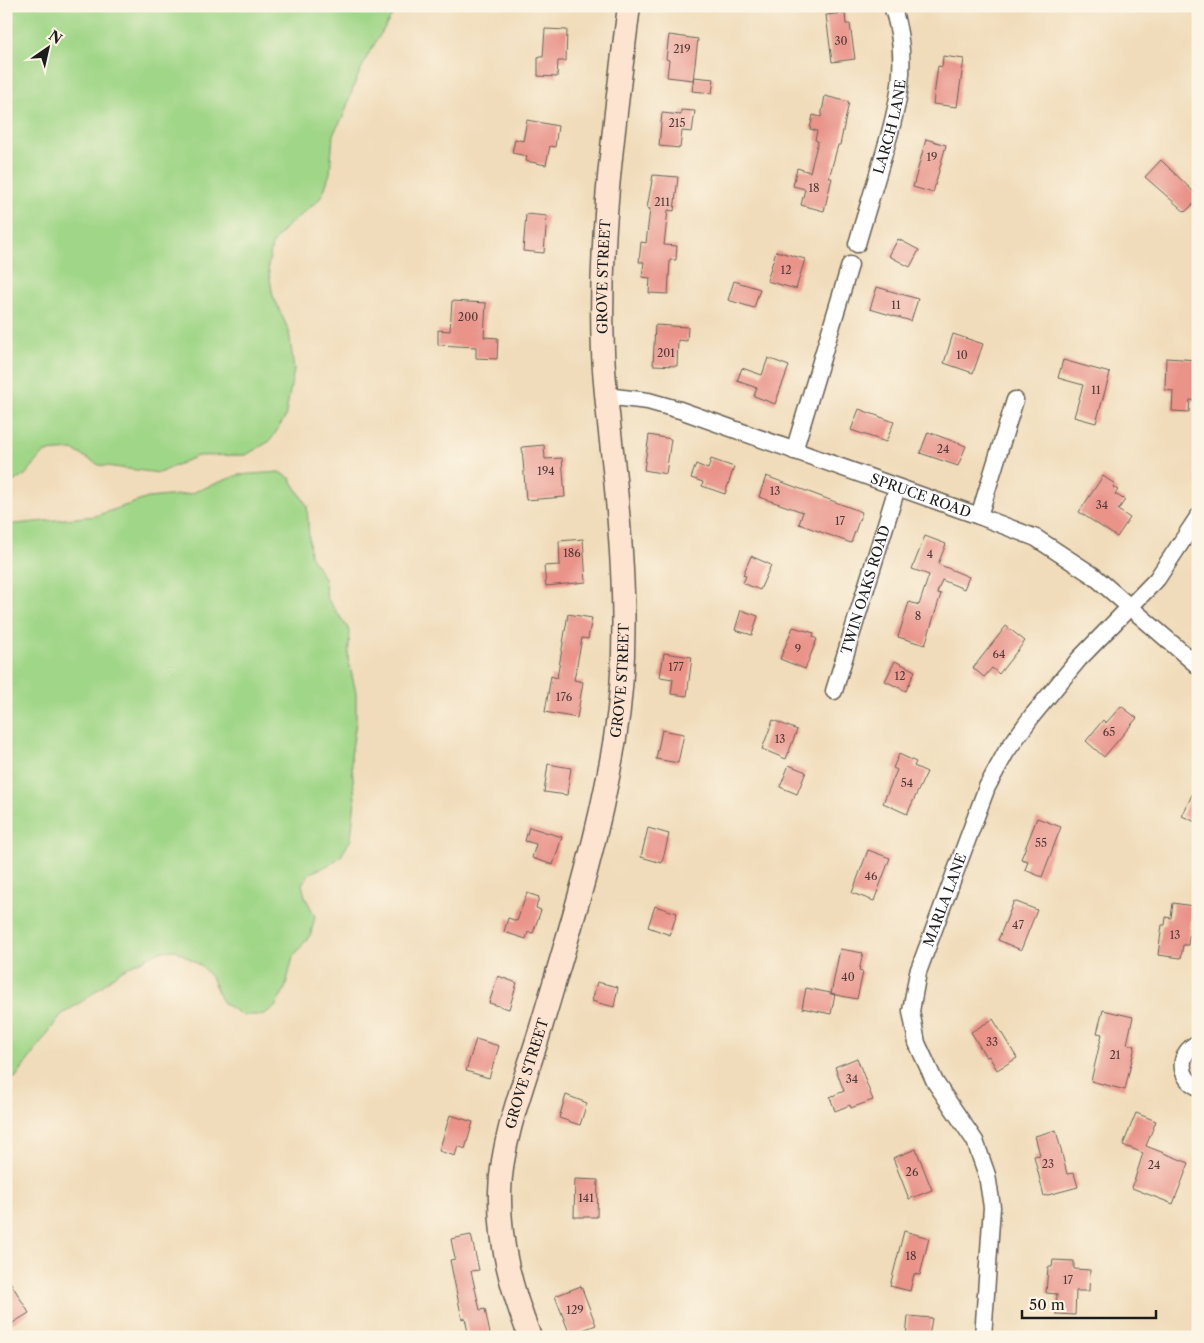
<svg xmlns="http://www.w3.org/2000/svg" width="1204" height="1343" font-family="'Libre Caslon Text',serif">
  <rect width="100%" height="100%" fill="#fcf5e5"/>
  <filter id="ink" filterUnits="userSpaceOnUse"><feTurbulence type="fractalNoise" baseFrequency=".02" numOctaves="2"/><feDisplacementMap in="SourceGraphic" scale="10" xChannelSelector="R" yChannelSelector="G"/><feConvolveMatrix kernelMatrix="1 2 1 2 8 2 1 2 1" color-interpolation-filters="sRGB"/></filter>
  <filter id="wash" filterUnits="userSpaceOnUse"><feTurbulence type="fractalNoise" baseFrequency=".0096" numOctaves="4" result="noise"/><feDisplacementMap in="SourceGraphic" scale="20" xChannelSelector="R" yChannelSelector="G"/><feGaussianBlur stdDeviation="1.12" result="paint"/><feColorMatrix in="noise" values="0 0 0 0 0 0 0 0 0 0 0 0 0 0 0 0 0 1.4 0 .05"/><feComposite in="paint" operator="in"/></filter>
  <g filter="url(#wash)">
    <rect width="100%" height="100%" fill="#f0dcba"/>
    <!-- green -->
    <g fill="#a0d687" stroke="#5e7952">
      <path d="M6,6H398L369,53L356,80L343,117L333,134L330,173L324,191L318,201L285,228L272,245L268,267L271,285L273,296L289,331L294,370L285,418L270,441L246,455L197,456L159,473L99,465L73,450L45,452L25,475L6,486Z"/>
      <path d="M279,472L290,478L307,506L310,555L324,578L327,598L350,631L348,659L356,692V722L351,756L355,799L351,839L341,856L331,864L310,873L302,884L305,897L315,916L311,934L293,957L285,989L275,1007L262,1015H242L223,1003L211,977L201,966L176,950L160,951L122,970L87,998L61,1015L16,1077L6,1084V525L95,516L148,498L189,494L238,475Z"/>
    </g>
    <g id="blocks">
      <!-- building -->
      <g fill="#e99389">
        <path d="M845,13L846,24H850L855,59L832,62L826,15Z"/>
        <path d="M545,29L567,30L566,61H558L557,77L538,76V57H543Z"/>
        <path d="M669,35L698,39L693,80L667,77L669,60L666,59Z"/>
        <path d="M943,56L964,59L957,107L933,104L938,66L942,67Z"/>
        <path d="M694,77L714,79L712,93L692,91Z"/>
        <path d="M825,96L849,102L840,145H838L829,178H832L824,211L801,205L805,189L793,186L797,168L810,172L818,141L815,140L817,131L810,129L813,115L821,117Z"/>
        <path d="M681,110L695,111L692,132L682,131L680,148L659,146L662,113L681,115Z"/>
        <path d="M527,120L558,126L555,147L550,146L546,165L526,161L527,156L512,153L515,139L523,141Z"/>
        <path d="M926,139L946,145L933,193L913,187Z"/>
        <path d="M1161,160L1198,196V200L1185,212L1145,177Z"/>
        <path d="M653,175L678,177L674,211L668,210L664,245L677,246L676,260H670L668,294L649,293L650,278L642,277L644,262H639L641,242L646,243L650,209L647,208Z"/>
        <path d="M526,214L547,216L544,253L523,251Z"/>
        <path d="M898,239L919,250L910,267L889,256Z"/>
        <path d="M776,251L805,259L796,289L767,281Z"/>
        <path d="M734,281L760,289L754,308L728,300Z"/>
        <path d="M877,287L918,299L911,321L870,309Z"/>
        <path d="M452,301L486,303L484,337L498,338L497,359L476,358V347L438,345V330L450,331Z"/>
        <path d="M655,325L688,327L687,341L678,340L677,366L653,365Z"/>
        <path d="M953,334L983,344L973,373L944,363Z"/>
        <path d="M768,358L789,366L775,404L754,396L757,388L737,381L742,368L762,375Z"/>
        <path d="M1166,358L1198,360V401L1190,400L1189,412L1172,411L1173,391L1165,390Z"/>
        <path d="M1063,360L1110,373L1096,423L1074,417L1083,385L1058,378Z"/>
        <path d="M859,409L894,422L886,442L851,430Z"/>
        <path d="M928,432L966,446L958,466L920,453Z"/>
        <path d="M649,435L671,439L666,474L644,470Z"/>
        <path d="M544,445L545,459L562,458L565,497L526,500L522,447Z"/>
        <path d="M711,459L734,467L725,494L702,486L703,482L691,478L696,464L708,469Z"/>
        <path d="M766,476L862,512L851,543L799,524L803,512L759,497Z"/>
        <path d="M1103,476L1115,484L1113,487L1118,490L1115,494L1125,500L1118,510L1130,518L1117,537L1079,512Z"/>
        <path d="M925,536L946,544L938,564L969,577L964,589L942,580L937,593L941,594L925,645L898,637L909,602L919,605L929,575L912,569Z"/>
        <path d="M583,539L586,582L546,586L544,566L560,565L559,541Z"/>
        <path d="M751,556L771,565L760,590L743,583L746,576L743,575Z"/>
        <path d="M741,610L758,616L752,635L735,630Z"/>
        <path d="M568,614L592,618L588,639L582,638L574,680L583,682L577,718L545,712L551,676L557,678Z"/>
        <path d="M1006,626L1025,641L999,674L992,668L984,677L973,668Z"/>
        <path d="M793,627L814,633L813,637L817,639L805,669L780,659Z"/>
        <path d="M664,653L692,657L687,696L671,694L673,679L660,677Z"/>
        <path d="M895,661L915,671L906,691L885,681Z"/>
        <path d="M1121,706L1137,718L1104,757L1086,741L1103,720L1106,723Z"/>
        <path d="M773,720L797,730L786,759L762,749Z"/>
        <path d="M662,730L684,734L678,763L656,759Z"/>
        <path d="M899,754L916,762L914,766L927,772L907,814L883,803L897,770L893,768Z"/>
        <path d="M548,764L571,768L567,795L544,792Z"/>
        <path d="M789,765L806,772L797,794L780,787Z"/>
        <path d="M1198,782V823L1182,816Z"/>
        <path d="M1037,818L1061,827L1042,877L1025,870L1028,861L1021,859Z"/>
        <path d="M529,827L562,837L553,865L532,858L536,844L525,841Z"/>
        <path d="M648,828L669,834L662,863L641,857Z"/>
        <path d="M868,850L890,858L874,901L852,893Z"/>
        <path d="M527,893L539,897L536,908L541,910L533,933L528,932L526,939L504,932L508,918L517,921Z"/>
        <path d="M1014,901L1037,910L1021,950L998,940Z"/>
        <path d="M1173,903L1193,906L1188,945H1183L1181,958L1158,955L1162,925H1165L1166,917L1171,918Z"/>
        <path d="M655,906L677,913L670,935L648,927Z"/>
        <path d="M840,949L863,953L859,971L863,972L857,999L831,994Z"/>
        <path d="M498,976L517,983L509,1009L489,1003Z"/>
        <path d="M597,982L618,987L614,1007L592,1001Z"/>
        <path d="M806,988L835,994L831,1014L802,1008Z"/>
        <path d="M1103,1010L1133,1017L1127,1044L1135,1046L1125,1090L1091,1081L1102,1034L1097,1033Z"/>
        <path d="M993,1019L1017,1058L997,1070L989,1056L986,1057L971,1032Z"/>
        <path d="M476,1039L499,1046L489,1078L466,1071Z"/>
        <path d="M857,1058L873,1100L851,1108L850,1105L835,1111L830,1097L844,1091L835,1067Z"/>
        <path d="M566,1095L587,1103L580,1125L559,1118Z"/>
        <path d="M1136,1113L1156,1121L1146,1146L1189,1163L1173,1204L1132,1188L1143,1153L1123,1145Z"/>
        <path d="M450,1115L473,1122L465,1149L458,1146L455,1156L439,1151Z"/>
        <path d="M1056,1130L1067,1174L1074,1173L1078,1187L1044,1196L1034,1156L1040,1155L1035,1136Z"/>
        <path d="M916,1149L932,1190L909,1199L893,1158Z"/>
        <path d="M575,1179L598,1180L597,1217H574Z"/>
        <path d="M904,1231L929,1238L920,1275L914,1274L910,1291L890,1286Z"/>
        <path d="M471,1235L479,1270L471,1271L480,1310L485,1309L490,1334L479,1337H469L465,1318L462,1319L450,1260L455,1259L451,1239Z"/>
        <path d="M1053,1260L1074,1261V1269L1090,1270L1089,1291H1076L1075,1315L1056,1314L1057,1294L1046,1293L1048,1267H1052Z"/>
        <path d="M6,1275L29,1313L6,1327Z"/>
        <path d="M581,1286L596,1325L570,1335L555,1296Z"/>
        <path d="M908,1316L932,1318L929,1337H906Z"/>
      </g>
    </g>
  </g>
  <g filter="url(#ink)">
    <use href="#blocks" fill-opacity="0" stroke="#665f53" stroke-width="1"/>
    <g fill="none" stroke-linecap="round" stroke-linejoin="round">
      <!-- minor casing -->
      <g stroke="#665f53" stroke-width="19">
        <g id="minor">
          <path id="s1" d="M857,244C865,216 874,188 882,160C898,108 911,60 892,6"/>
          <path id="s2" d="M606,396L648,401L680,410L979,516L1036,538L1094,576L1198,666"/>
          <path d="M794,451L850,265"/>
          <path d="M979,516L1015,400"/>
          <path id="s3" d="M834,691L897,488"/>
          <path d="M1198,1043C1177,1053 1178,1078 1198,1087"/>
          <path id="s4" d="M983,1337L992,1207L987,1175L975,1141L935,1082L917,1043L911,1011L918,972L987,787L1006,752L1032,716L1079,659L1157,579L1198,517"/>
        </g>
      </g>
      <!-- secondary casing -->
      <g stroke="#665f53" stroke-width="25">
        <g id="secondary">
          <path id="s5" d="M530,1337C511,1289 499,1243 500,1192C501,1141 524,1083 539,1034C568,936 599,839 615,738C628,660 624,578 617,500C613,451 605,401 603,352C598,236 615,120 629,6"/>
        </g>
      </g>
      <!-- minor -->
      <use href="#minor" stroke="#fff" stroke-width="16"/>
      <!-- secondary -->
      <use href="#secondary" stroke="#fde4d1" stroke-width="22"/>
    </g>
  </g>
  <g text-anchor="middle" stroke-width="5" stroke-linejoin="round" paint-order="stroke">
    <!-- number labels -->
    <g font-size="11" fill="#4f3a37">
      <text x="841" y="45">30</text>
      <text x="682" y="53">219</text>
      <text x="677" y="127">215</text>
      <text x="932" y="161">19</text>
      <text x="814" y="192">18</text>
      <text x="662" y="206">211</text>
      <text x="786" y="274">12</text>
      <text x="896" y="309">11</text>
      <text x="468" y="321">200</text>
      <text x="666" y="357">201</text>
      <text x="962" y="359">10</text>
      <text x="1096" y="394">11</text>
      <text x="943" y="453">24</text>
      <text x="546" y="475">194</text>
      <text x="775" y="495">13</text>
      <text x="1102" y="509">34</text>
      <text x="840" y="525">17</text>
      <text x="572" y="557">186</text>
      <text x="930" y="558">4</text>
      <text x="918" y="620">8</text>
      <text x="798" y="653">9</text>
      <text x="999" y="658">64</text>
      <text x="676" y="671">177</text>
      <text x="900" y="680">12</text>
      <text x="564" y="701">176</text>
      <text x="1109" y="736">65</text>
      <text x="780" y="743">13</text>
      <text x="907" y="787">54</text>
      <text x="1041" y="847">55</text>
      <text x="871" y="880">46</text>
      <text x="1018" y="929">47</text>
      <text x="1175" y="939">13</text>
      <text x="848" y="981">40</text>
      <text x="992" y="1046">33</text>
      <text x="1115" y="1059">21</text>
      <text x="852" y="1083">34</text>
      <text x="1048" y="1168">23</text>
      <text x="1154" y="1169">24</text>
      <text x="912" y="1176">26</text>
      <text x="586" y="1202">141</text>
      <text x="911" y="1260">18</text>
      <text x="1068" y="1284">17</text>
      <text x="575" y="1314">129</text>
    </g>
    <!-- street labels -->
    <g font-size="14" fill="#1c1c1c" stroke="#fcf5e5">
      <text dy="5" stroke="none"><textPath href="#s1" startOffset="122">LARCH LANE</textPath></text>
      <text dy="5" stroke="none"><textPath href="#s5" startOffset="1081">GROVE STREET</textPath></text>
      <text dy="5" stroke="none"><textPath href="#s2" startOffset="331">SPRUCE ROAD</textPath></text>
      <text dy="5" stroke="none"><textPath href="#s3" startOffset="106">TWIN OAKS ROAD</textPath></text>
      <text dy="5" stroke="none"><textPath href="#s5" startOffset="676">GROVE STREET</textPath></text>
      <text dy="5" stroke="none"><textPath href="#s4" startOffset="462">MARLA LANE</textPath></text>
      <text dy="5" stroke="none"><textPath href="#s5" startOffset="271">GROVE STREET</textPath></text>
    </g>
  </g>
  <!-- margin -->
  <rect width="1204" height="1343" fill="none" stroke="#fcf5e5" stroke-width="25"/>
  <!-- north arrow -->
  <g transform="translate(48 48) rotate(34)" stroke="#fcf5e5" stroke-width="4" paint-order="stroke">
  <path d="M0-4L9 19L0 12L-9 19Z" fill="#1c1c1c"/>
  <text y="-8" font-size="14" font-weight="bold" text-anchor="middle" fill="#1c1c1c">N</text>
  </g>
  <!-- scale -->
  <path d="M1022 1310v8h134v-8" fill="none" stroke="#1c1c1c" stroke-width="2.5"/>
  <text x="1029" y="1310" font-size="15" fill="#1c1c1c" stroke="#fcf5e5" stroke-width="4" paint-order="stroke">50 m</text>
</svg>
